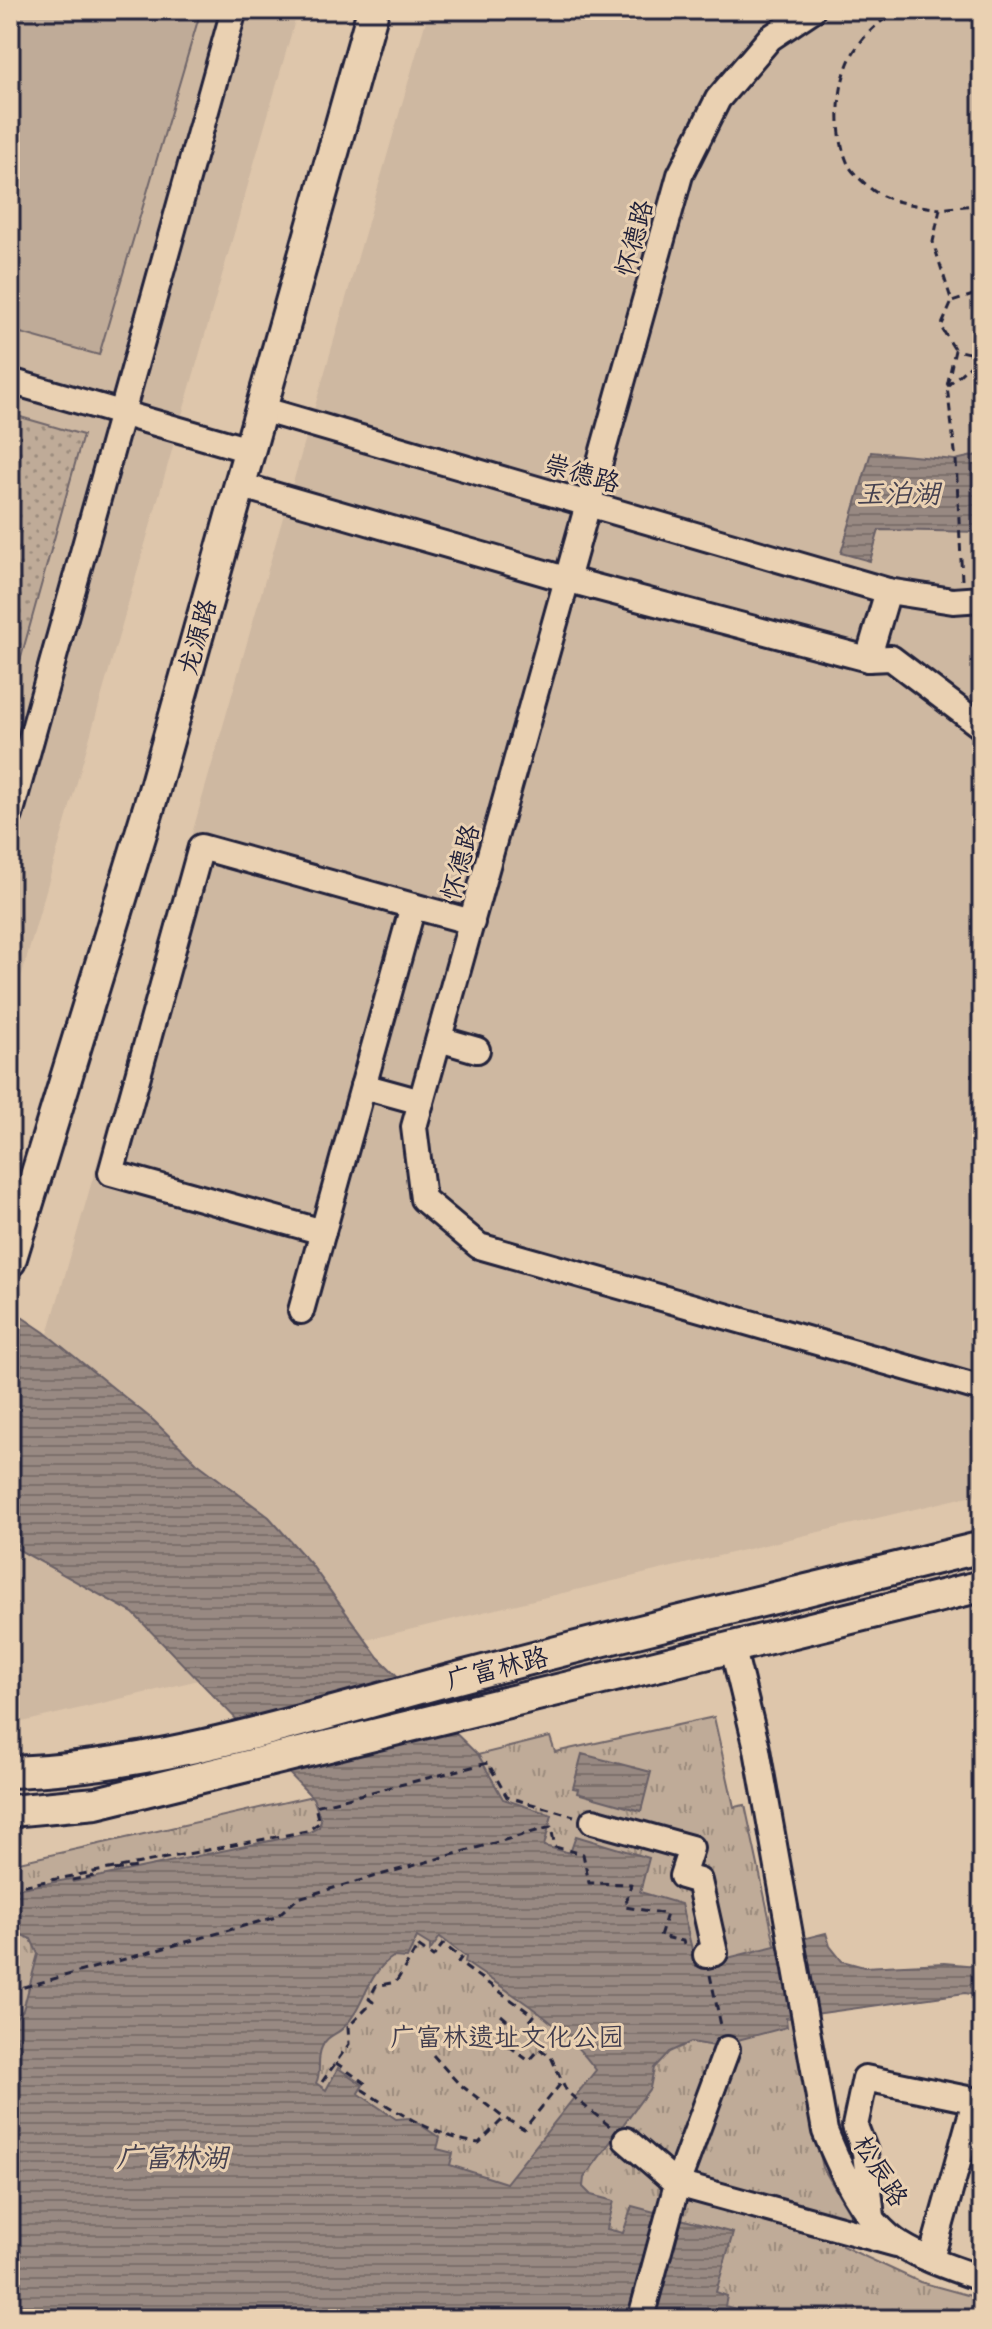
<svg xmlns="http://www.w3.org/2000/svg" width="992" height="2329" font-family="Itim,'LXGW WenKai TC',sans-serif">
  <defs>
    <pattern id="grass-dots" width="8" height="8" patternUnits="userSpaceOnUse" patternTransform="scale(2)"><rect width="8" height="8" fill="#bfab98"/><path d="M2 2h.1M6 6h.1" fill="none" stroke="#9b8b7d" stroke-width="1.8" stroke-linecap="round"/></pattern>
    <pattern id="park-tufts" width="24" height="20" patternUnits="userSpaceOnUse" patternTransform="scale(2)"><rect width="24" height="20" fill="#bfab98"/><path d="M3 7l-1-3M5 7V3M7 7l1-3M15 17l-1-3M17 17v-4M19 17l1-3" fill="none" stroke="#9b8b7d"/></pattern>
    <pattern id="water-rules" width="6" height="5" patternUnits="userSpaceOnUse" patternTransform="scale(2)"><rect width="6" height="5" fill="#988982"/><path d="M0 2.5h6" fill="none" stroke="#7c706c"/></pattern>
  </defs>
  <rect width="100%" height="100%" fill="#dec6ab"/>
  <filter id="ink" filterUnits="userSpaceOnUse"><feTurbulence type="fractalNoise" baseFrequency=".0125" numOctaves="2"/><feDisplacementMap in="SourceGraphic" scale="16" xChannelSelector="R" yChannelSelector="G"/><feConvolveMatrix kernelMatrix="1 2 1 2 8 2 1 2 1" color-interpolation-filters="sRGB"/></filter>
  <g filter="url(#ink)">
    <!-- built -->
    <g fill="#ceb8a1">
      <path d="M10,10H298L10,1016Z"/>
      <path d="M429,10H982V1493L10,1725V1466Z"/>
    </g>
    <!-- grass -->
    <path fill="url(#grass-dots)" stroke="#70666a" stroke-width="2" d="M10,414L83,435L10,697Z"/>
    <!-- park -->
    <path fill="url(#park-tufts)" stroke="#70666a" stroke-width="2" d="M714,1717L734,1807L745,1805L823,2168L850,2214L842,2246L920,2282L982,2299V2319H10V1864L308,1797L550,1737L555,1752Z"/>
    <!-- pitch -->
    <path fill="#bfab98" stroke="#70666a" stroke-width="2" d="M10,10H201L99,355L10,330Z"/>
    <!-- water -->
    <g fill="url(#water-rules)" stroke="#696066" stroke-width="2" fill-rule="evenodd">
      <path d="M871,452L955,460L982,454V532L879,530L870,561L841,553Z"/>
      <path d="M10,1309L44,1332L153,1420L197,1463L269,1517L310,1563L378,1657L479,1756L503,1799L552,1815L544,1846L570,1853L576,1836L649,1858L640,1892L681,1904L696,1966L826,1933L830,1946L842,1961L864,1967L944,1963L977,1966L982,1962V1997L965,1993L786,2018L787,2027L715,2046L691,2042L669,2052L654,2068L650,2088L584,2178L583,2187L591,2195L614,2201L607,2229L623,2233L632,2206L733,2233L716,2292L727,2296L725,2306L771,2319H10V2088L15,2075L13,2062L21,2047L10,2024L23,2010L38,1954L31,1939L10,1930V1890L71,1879L73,1882L308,1833L319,1827L321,1820L313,1798L133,1613L10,1545ZM417,1937L430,1945V1951L440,1937L466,1957L465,1962C517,1998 558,2019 596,2070L506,2183L450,2165L453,2153L437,2149L440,2138L410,2118L396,2119L358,2093L363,2085L338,2068L326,2090L316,2083C322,2073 316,2059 322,2047C327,2035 337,2035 344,2027C366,2005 366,1974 393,1957L407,1958Z"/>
      <path d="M582,1754L651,1772L641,1811L577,1793L578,1789L573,1788Z"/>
    </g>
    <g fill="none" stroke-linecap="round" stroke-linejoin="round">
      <!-- minor casing -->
      <g stroke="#22223b" stroke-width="30">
        <g id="minor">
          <path d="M812,10L770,38L718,99L680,175L414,1127L423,1199L479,1246L982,1389"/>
          <path d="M10,381L249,450"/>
          <path d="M261,409L888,591L953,601L982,599"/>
          <path d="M239,485L569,580L868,659L891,658L982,727"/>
          <path d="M868,659L888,591"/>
          <path d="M10,815L234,10"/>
          <path d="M439,1039L477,1050"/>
          <path d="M363,1086L421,1102"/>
          <path d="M323,1232L111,1173L201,847L413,906"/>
          <path d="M301,1311L413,906L472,922"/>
          <path d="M732,1645L756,1744L825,2131C841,2170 863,2221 901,2245C925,2260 955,2269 982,2279"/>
          <path d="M593,1821L691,1848L682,1876L699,1881L715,1953L706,1955"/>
          <path d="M626,2140L677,2184L727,2049"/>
          <path d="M872,2217L865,2152L855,2126L865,2078L982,2102"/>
          <path d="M931,2259L975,2101"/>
          <path d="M643,2310L677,2184L896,2244"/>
        </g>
      </g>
      <!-- major casing -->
      <g stroke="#22223b" stroke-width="36">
        <g id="major">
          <path d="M10,1261L153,794L373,10"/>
          <path d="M10,1772C165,1767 315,1715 465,1676C636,1630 810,1590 982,1547"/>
          <path d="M10,1811L96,1803L982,1586"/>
        </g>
      </g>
      <!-- path -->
      <g stroke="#22223b" stroke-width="3" stroke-dasharray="8 6" stroke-linecap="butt">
        <path d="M898,10C882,20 868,31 857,47C836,76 833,134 849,166C853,173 863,182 870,188C887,203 918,205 940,209"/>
        <path d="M982,204L940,209L933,242L952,302L982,292"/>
        <path d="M951,304L941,327L955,350"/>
        <path d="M947,386L980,357"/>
        <path d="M962,580L956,460L947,386L955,350L982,356"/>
        <path d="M114,1870L137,1867"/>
        <path d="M72,1880L94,1876L95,1872"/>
        <path d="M10,1888L307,1831L319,1823L315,1806L488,1763L507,1797L574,1816"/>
        <path d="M710,1975L722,2030"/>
        <path d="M10,1991L276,1917L298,1898L551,1827L555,1847L583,1854L589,1883L631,1884L625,1907L667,1914L660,1936L683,1941L685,1948"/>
        <path d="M501,2015L515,2027L505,2043L529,2061L540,2049L551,2057L567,2092L611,2127"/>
        <path d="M433,2055L458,2083L504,2118"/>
        <path d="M336,2063L366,2084L363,2090C394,2111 441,2139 479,2143L504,2118L524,2129L562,2082"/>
        <path d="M322,2082L349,2044L348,2027L373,2002L369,1999L376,1986L396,1982L418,1946L433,1957L443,1944L461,1958L458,1962L534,2016L530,2021"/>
      </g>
      <!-- minor -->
      <use href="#minor" stroke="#ead1b2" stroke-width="24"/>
      <!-- major -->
      <use href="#major" stroke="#ead1b2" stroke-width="30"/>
    </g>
  </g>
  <g text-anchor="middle" stroke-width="6" stroke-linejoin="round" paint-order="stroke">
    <!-- street labels -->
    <g font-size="26" fill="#22223b" stroke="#ead1b2">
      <text transform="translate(634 238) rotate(-75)" y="9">怀德路</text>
      <text transform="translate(582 473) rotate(16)" y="9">崇德路</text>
      <text transform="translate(197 637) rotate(-74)" y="9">龙源路</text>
      <text transform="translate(460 862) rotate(-74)" y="9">怀德路</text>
      <text transform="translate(497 1668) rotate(-14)" y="9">广富林路</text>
      <text transform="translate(881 2171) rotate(58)" y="9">松辰路</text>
    </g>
    <!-- park labels -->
    <g font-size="26" fill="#413d4e" stroke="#ead1b2">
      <text x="507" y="2046">广富林遗址文化公园</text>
    </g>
    <!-- water labels -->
    <g font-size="28" font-style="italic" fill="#454150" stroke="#ead1b2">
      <text x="898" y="503">玉泊湖</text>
      <text x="172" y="2167">广富林湖</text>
    </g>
  </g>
  <!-- margin -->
  <rect width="992" height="2329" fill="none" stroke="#ead1b2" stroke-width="40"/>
  <rect x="20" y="20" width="952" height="2289" fill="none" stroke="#22223b" stroke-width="3" filter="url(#ink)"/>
</svg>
